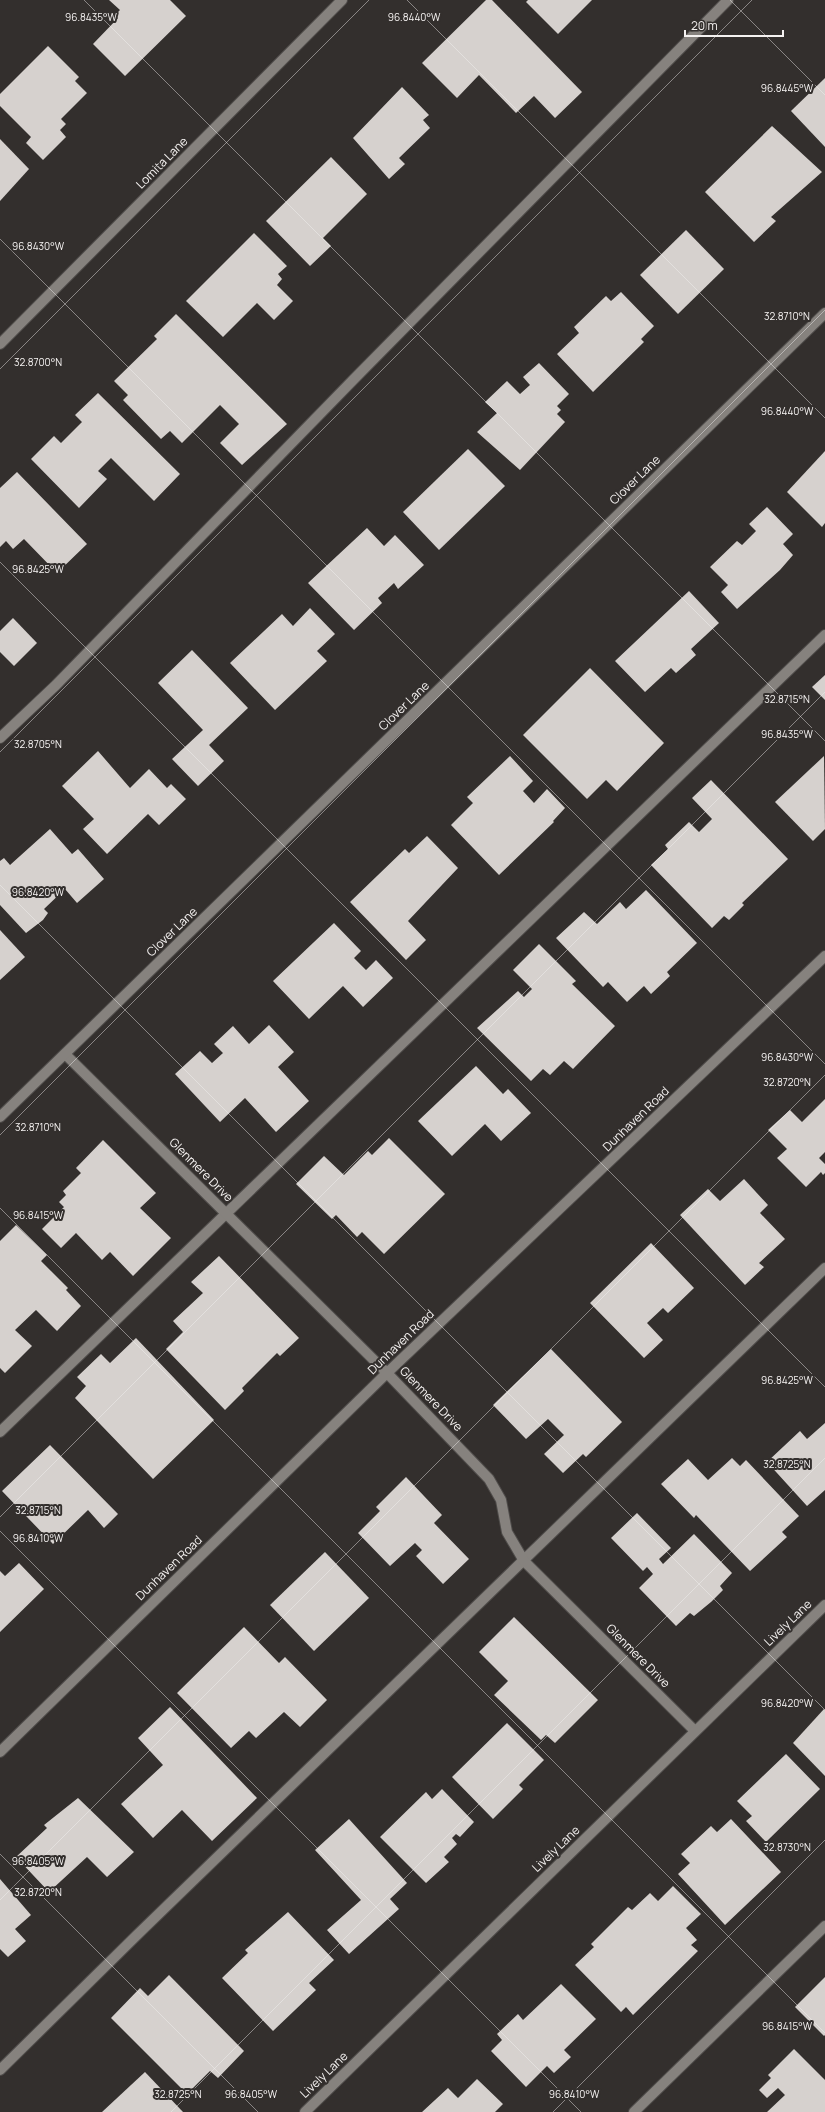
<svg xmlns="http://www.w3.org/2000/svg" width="825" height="2112" font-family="Manrope,sans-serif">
  <rect width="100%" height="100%" fill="#332f2d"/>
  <!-- building -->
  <g fill="#d6d1ce">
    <path d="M109,0H170L186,16L125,76L93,44L118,18L115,15L120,10Z"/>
    <path d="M486,0H492L582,92L555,118L534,96L516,113L479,75L457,98L422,63Z"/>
    <path d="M528,0H592L558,34L526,2Z"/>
    <path d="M48,46L79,77L75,81L87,93L61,119L66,124L60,130L66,137L43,160L26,143L31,137L0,106V94Z"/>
    <path d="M825,78V147L791,111Z"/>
    <path d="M402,87L429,115L423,120L430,128L399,158L405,164L389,179L353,138Z"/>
    <path d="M772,126L822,172L771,217L776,221L754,242L705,192Z"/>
    <path d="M0,139L29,169L0,201Z"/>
    <path d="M331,157L367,194L323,238L331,246L310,266L266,221Z"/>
    <path d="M686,230L724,269L678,314L640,275Z"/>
    <path d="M254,233L287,266L278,274L282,279L277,285L293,301L274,320L257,303L223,337L186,301Z"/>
    <path d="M621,292L654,326L641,339L644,342L593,392L557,354L579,333L574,327L606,296L611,301Z"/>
    <path d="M176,314L287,424L242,465L220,443L239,424L220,405L182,443L170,431L161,439L123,400L128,395L114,381L157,339L154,336Z"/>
    <path d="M539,363L569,394L557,406L561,410L557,414L565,422L520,470L477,432L497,413L485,402L507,381L520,394L530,385L523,377Z"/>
    <path d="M98,393L180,474L154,501L111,458L98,471L107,479L79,508L31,459L54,436L61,443L82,422L75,415Z"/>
    <path d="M468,449L505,486L439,550L403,512Z"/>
    <path d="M825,451V523L822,527L787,492Z"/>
    <path d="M17,472L87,544L57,573L24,539L13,549L6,541L0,547V488Z"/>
    <path d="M767,507L793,534L783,544L793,555L780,570L737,609L721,592L728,585L710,567L737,541L742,545L756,531L749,524Z"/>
    <path d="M367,528L384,546L395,535L424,565L398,589L394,583L378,598L382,603L354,630L308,583Z"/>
    <path d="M689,591L719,623L691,649L696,655L676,673L671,668L645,692L615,661Z"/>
    <path d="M310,608L335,634L317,651L327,661L275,710L230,663L282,614L293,626Z"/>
    <path d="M13,618L37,643L14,666L0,652V631Z"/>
    <path d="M192,650L248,708L209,745L224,761L198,786L172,759L203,730L158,683Z"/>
    <path d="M590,668L664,743L617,791L606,780L587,799L523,735Z"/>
    <path d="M825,675V700L812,687Z"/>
    <path d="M98,751L130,788L149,769L167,788L171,784L186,799L159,825L148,814L107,854L83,829L94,819L62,786Z"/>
    <path d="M510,756L533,781L523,791L534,803L547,789L565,808L553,821L554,822L499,875L451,825L473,803L467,797Z"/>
    <path d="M824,756L825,829L813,841L775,802Z"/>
    <path d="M711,780L788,859L742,903L744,905L729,920L724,916L712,928L651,865L668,849L665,845L689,822L699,832L712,819L692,798Z"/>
    <path d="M50,829L72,854L78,849L104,879L77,903L65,889L44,909L48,913L43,920L26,933L0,905V861L4,858L10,865Z"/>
    <path d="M427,836L458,868L408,921L426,940L406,960L350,902L405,849L409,853Z"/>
    <path d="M646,890L697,943L667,972L670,976L651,994L644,986L627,1002L608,982L603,987L556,938L584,912L597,924L620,902L626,909Z"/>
    <path d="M334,923L361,951L354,958L366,970L376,960L393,978L363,1007L343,986L309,1019L273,981Z"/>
    <path d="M0,930L25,957L0,980Z"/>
    <path d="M539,944L576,981L572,984L615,1026L573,1069L564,1061L550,1075L543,1069L531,1081L477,1028L518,991L524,997L532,989L513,970Z"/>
    <path d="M269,1025L294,1052L278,1067L309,1101L276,1132L245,1098L220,1122L175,1074L200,1051L212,1063L223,1053L214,1044L233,1026L249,1044Z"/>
    <path d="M476,1066L503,1094L508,1089L531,1113L501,1141L485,1124L452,1156L418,1121Z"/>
    <path d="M825,1099V1152L819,1158L825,1164V1173L823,1175L821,1172L806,1187L777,1158L787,1149L768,1130L790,1110L802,1122Z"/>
    <path d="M389,1138L445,1194L384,1254L362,1232L357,1237L336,1215L332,1219L296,1184L324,1156L344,1175L368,1151L372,1155Z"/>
    <path d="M103,1140L156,1193L140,1208L171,1238L133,1276L110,1252L102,1260L76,1233L61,1248L42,1229L64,1207L59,1202L66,1195L63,1191L81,1173L76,1168Z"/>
    <path d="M744,1179L768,1205L760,1213L785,1239L759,1263L764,1267L745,1285L680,1215L708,1189L720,1201Z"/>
    <path d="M16,1225L47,1255L41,1261L68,1288L66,1290L81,1306L57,1331L36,1310L15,1330L32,1346L5,1373L0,1368V1241Z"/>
    <path d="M651,1243L694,1288L668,1313L663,1308L647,1323L663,1340L644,1358L590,1303Z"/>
    <path d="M219,1256L299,1338L280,1356L277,1353L242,1388L244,1391L225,1410L166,1349L183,1332L173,1321L203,1293L191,1282Z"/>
    <path d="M136,1338L214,1420L153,1479L75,1398L86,1386L77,1377L101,1354L110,1363Z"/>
    <path d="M551,1349L622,1422L586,1457L583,1454L563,1473L544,1454L564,1435L548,1419L526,1439L493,1405Z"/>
    <path d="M825,1423V1490L807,1506L767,1462L800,1431L807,1439Z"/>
    <path d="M50,1445L118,1514L104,1528L88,1510L53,1544L2,1491Z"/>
    <path d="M732,1458L740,1466L746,1460L799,1516L782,1532L787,1537L750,1571L696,1515L694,1518L661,1484L688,1459L708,1480Z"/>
    <path d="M406,1477L442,1515L434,1523L469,1559L443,1584L416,1556L422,1550L415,1543L390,1566L358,1533L380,1511L376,1507Z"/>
    <path d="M637,1513L671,1548L659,1559L663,1564L694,1534L732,1573L720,1586L723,1590L711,1602L694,1616L690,1613L676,1626L639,1588L653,1574L647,1567L643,1571L611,1538Z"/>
    <path d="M325,1552L369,1598L314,1651L270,1605Z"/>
    <path d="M19,1563L44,1589L0,1632V1571L5,1576Z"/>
    <path d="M514,1617L598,1700L555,1743L546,1735L541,1740L494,1695L508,1681L479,1652Z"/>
    <path d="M244,1627L279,1663L285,1657L327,1700L300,1727L284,1712L256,1738L249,1731L231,1748L177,1693Z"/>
    <path d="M170,1707L257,1798L212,1841L182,1810L153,1838L121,1804L163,1765L138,1738Z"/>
    <path d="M824,1709L825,1710V1776L793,1743Z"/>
    <path d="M507,1723L544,1760L519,1785L523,1789L493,1819L452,1777Z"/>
    <path d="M786,1754L820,1789L766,1842L746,1821L752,1816L737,1801Z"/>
    <path d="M442,1789L474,1822L460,1837L456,1834L452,1838L457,1844L444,1857L449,1862L426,1883L380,1837L426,1792L432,1799Z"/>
    <path d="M78,1798L134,1852L107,1877L87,1857L49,1892L16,1857L47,1828L44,1825Z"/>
    <path d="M349,1819L407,1883L390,1899L399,1909L349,1954L327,1930L361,1900L315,1850Z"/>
    <path d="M731,1819L781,1872L725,1925L678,1874L690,1863L681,1854L711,1826L717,1832Z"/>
    <path d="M0,1879L31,1915L15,1929L26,1941L8,1957L0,1949Z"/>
    <path d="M673,1886L701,1914L686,1928L697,1940L691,1945L698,1951L633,2015L626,2007L621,2012L575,1965L594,1947L591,1944L628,1907L632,1910L650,1893L658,1901Z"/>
    <path d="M288,1912L334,1960L309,1983L316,1990L273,2031L222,1978L248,1953L245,1950Z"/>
    <path d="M169,1975L244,2051L218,2078L210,2071L187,2094L111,2018L140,1988L148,1996Z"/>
    <path d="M825,1977V2035L824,2036L795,2007Z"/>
    <path d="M561,1984L596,2019L564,2050L571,2057L554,2073L547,2066L526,2087L491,2051L502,2040L497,2034L518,2014L523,2020Z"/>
    <path d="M794,2049L825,2080V2112H767L785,2095L778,2088L767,2098L759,2090L771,2078L768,2075Z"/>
    <path d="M145,2072L183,2112H102Z"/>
    <path d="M477,2079L503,2104L495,2112H422L448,2088L458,2098Z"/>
  </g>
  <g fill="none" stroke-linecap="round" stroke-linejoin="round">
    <!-- lane casing -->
    <g stroke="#4f4c4a" stroke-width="12">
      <g id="lane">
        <path d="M0,738L56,685L355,378L728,0"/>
        <path d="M0,1432L825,635"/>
        <path d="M0,2070L138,1934L825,1268"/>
        <path d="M634,2112L825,1926"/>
      </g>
    </g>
    <!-- street casing -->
    <g stroke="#4f4c4a" stroke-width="12">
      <g id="street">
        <path d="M0,344L342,0"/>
        <path d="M65,1054L387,1373L489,1479L501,1500L507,1532L524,1561L695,1731"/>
        <path d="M0,1117L825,313"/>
        <path d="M0,1752L387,1373L825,956"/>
        <path d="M305,2112L825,1605"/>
      </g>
    </g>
    <!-- lane -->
    <use href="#lane" stroke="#86827e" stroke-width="10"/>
    <!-- street -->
    <use href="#street" stroke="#86827e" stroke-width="10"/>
  </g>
  <!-- ticks -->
  <path fill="none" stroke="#f5f2f1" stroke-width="1" stroke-opacity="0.45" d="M84,0L825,741M407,0L825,418M730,0L825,95M0,239L825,1064M0,369L369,0M0,562L825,1387M0,752L752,0M0,885L825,1710M0,1135L825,310M0,1208L825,2033M0,1517L825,692M0,1531L581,2112M0,1854L258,2112M0,1900L825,1075M171,2112L825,1458M553,2112L825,1840"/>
  <g text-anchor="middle" stroke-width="4" stroke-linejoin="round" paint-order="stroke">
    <!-- street labels -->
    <g font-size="12" fill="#f5f2f1" stroke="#332f2d">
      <text transform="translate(162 163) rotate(-45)" y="4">Lomita Lane</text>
      <text transform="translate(635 480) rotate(-44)" y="4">Clover Lane</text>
      <text transform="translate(404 706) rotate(-44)" y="4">Clover Lane</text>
      <text transform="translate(172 932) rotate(-44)" y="4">Clover Lane</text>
      <text transform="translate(636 1119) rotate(-44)" y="4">Dunhaven Road</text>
      <text transform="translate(201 1170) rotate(45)" y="4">Glenmere Drive</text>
      <text transform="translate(401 1342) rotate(-44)" y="4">Dunhaven Road</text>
      <text transform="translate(431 1399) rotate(46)" y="4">Glenmere Drive</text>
      <text transform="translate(169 1568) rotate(-44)" y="4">Dunhaven Road</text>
      <text transform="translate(788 1623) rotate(-44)" y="4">Lively Lane</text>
      <text transform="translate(638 1656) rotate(45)" y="4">Glenmere Drive</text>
      <text transform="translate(556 1849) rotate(-44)" y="4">Lively Lane</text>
      <text transform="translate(324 2075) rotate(-44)" y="4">Lively Lane</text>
    </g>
  </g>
  <g font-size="10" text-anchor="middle" fill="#f5f2f1" stroke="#332f2d" stroke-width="4" stroke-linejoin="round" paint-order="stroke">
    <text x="91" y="21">96.8435°W</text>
    <text x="414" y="21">96.8440°W</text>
    <text x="787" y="92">96.8445°W</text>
    <text x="38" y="250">96.8430°W</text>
    <text x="787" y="320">32.8710°N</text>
    <text x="38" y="366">32.8700°N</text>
    <text x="787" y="415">96.8440°W</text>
    <text x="38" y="573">96.8425°W</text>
    <text x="787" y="703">32.8715°N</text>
    <text x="787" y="738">96.8435°W</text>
    <text x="38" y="748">32.8705°N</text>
    <text x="38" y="896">96.8420°W</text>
    <text x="787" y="1061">96.8430°W</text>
    <text x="787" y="1086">32.8720°N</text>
    <text x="38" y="1131">32.8710°N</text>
    <text x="38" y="1219">96.8415°W</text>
    <text x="787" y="1384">96.8425°W</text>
    <text x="787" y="1468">32.8725°N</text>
    <text x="38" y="1514">32.8715°N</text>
    <text x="38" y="1542">96.8410°W</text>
    <text x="787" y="1707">96.8420°W</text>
    <text x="787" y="1851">32.8730°N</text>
    <text x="38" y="1865">96.8405°W</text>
    <text x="38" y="1896">32.8720°N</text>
    <text x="787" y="2030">96.8415°W</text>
    <text x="178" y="2098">32.8725°N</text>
    <text x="251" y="2098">96.8405°W</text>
    <text x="574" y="2098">96.8410°W</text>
  </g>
  <!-- scale -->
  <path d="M685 30v6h98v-6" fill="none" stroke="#f5f2f1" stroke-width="2"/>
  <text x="691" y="30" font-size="12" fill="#f5f2f1" stroke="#332f2d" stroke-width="3" paint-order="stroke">20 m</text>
</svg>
